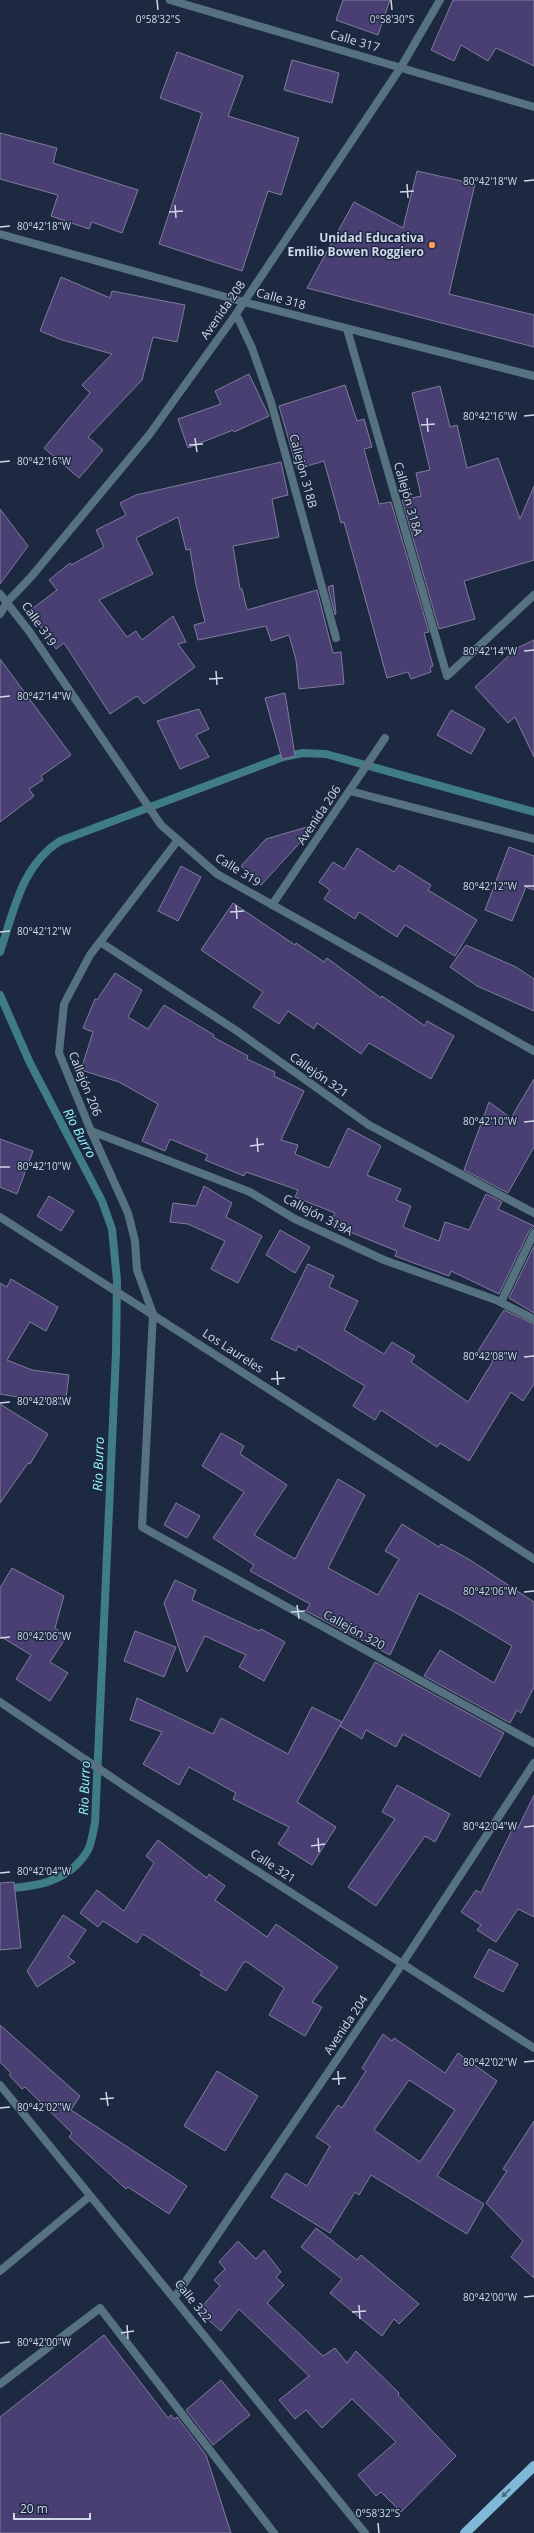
<svg xmlns="http://www.w3.org/2000/svg" width="534" height="2533" font-family="'Open Sans',sans-serif">
  <rect width="100%" height="100%" fill="#1c2941"/>
  <g fill="none" stroke-linecap="round" stroke-linejoin="round">
    <!-- stream -->
    <g stroke="#3f7c84" stroke-width="8">
      <path d="M0,952C14,911 21,866 60,841L283,757L303,753L326,754L534,812"/>
      <path d="M0,995L30,1063L102,1201L112,1229L117,1280L116,1353L95,1823C93,1831 92,1842 88,1850C69,1883 34,1887 0,1889"/>
    </g>
  </g>
  <!-- building -->
  <g fill="#4a3f73" stroke="#807c9c" fill-rule="evenodd">
    <path d="M343,0H390L378,35L336,20Z"/>
    <path d="M453,0H534V66L496,48L488,61L461,45L454,61L431,50Z"/>
    <path d="M177,52L243,76L228,116L299,138L281,195L268,191L242,271L159,244L202,113L160,98Z"/>
    <path d="M292,60L339,73L332,103L284,90Z"/>
    <path d="M0,133L57,148L53,163L138,190L122,233L92,222L89,229L51,216L58,195L0,179Z"/>
    <path d="M417,171L475,184L449,294L534,315V347L307,288L354,202L403,228Z"/>
    <path d="M61,277L110,298L112,291L185,305L177,342L153,337L142,380L88,437L103,450L79,478L44,448L90,393L82,385L112,354L62,340L40,331Z"/>
    <path d="M249,374L269,416L234,432L233,430L188,448L178,419L221,404L215,391Z"/>
    <path d="M345,385L357,421L364,419L372,447L364,449L379,504L391,502L429,632L424,633L433,666L430,667L431,672L411,679L408,672L387,678L344,522L341,523L324,461L297,469L279,406Z"/>
    <path d="M440,386L450,427L457,425L467,468L498,458L520,519L534,486V560L464,581L475,619L439,629L402,500L421,496L416,473L430,470L412,393Z"/>
    <path d="M281,462L288,495L272,499L279,537L233,546L240,589H242L247,610L317,590L333,653L341,652L344,684L299,689L296,660L289,635L271,641L266,626L198,640L194,625L205,622L196,585L190,549L186,550L178,517L136,538L153,574L99,600L127,637L136,631L142,640L173,616L186,642L178,644L195,667L144,704L137,696L110,714L64,643L56,649L29,611L57,590L49,580L70,563L71,565L104,547L96,530L126,515L120,503L136,495Z"/>
    <path d="M0,509L28,546L0,584Z"/>
    <path d="M333,585L336,614L335,615L328,587Z"/>
    <path d="M534,640V757L515,717L508,723L475,687L517,648Z"/>
    <path d="M0,659L71,755L41,776L43,780L29,789L34,796L0,822Z"/>
    <path d="M285,693L295,756L282,759L265,698Z"/>
    <path d="M199,709L209,729L196,735L209,757L180,769L157,721Z"/>
    <path d="M451,710L485,729L471,754L437,735Z"/>
    <path d="M317,824L261,885L241,866L266,839Z"/>
    <path d="M509,847L534,856V890L526,887L512,921L485,910Z"/>
    <path d="M357,848L394,872L399,865L431,885L428,890L477,920L455,956L405,925L397,937L359,912L355,919L324,899L330,890L319,882L333,862L344,869Z"/>
    <path d="M181,866L201,877L178,921L158,911Z"/>
    <path d="M233,903L295,945L296,943L324,962L327,958L381,998L382,996L425,1026L427,1021L454,1036L431,1079L369,1043L361,1054L317,1023L314,1029L288,1011L279,1024L253,1007L263,992L201,950Z"/>
    <path d="M466,945L516,967L534,979V1011L477,986L450,967Z"/>
    <path d="M115,973L142,990L128,1017L148,1029L164,1005L214,1035L213,1037L248,1056L247,1059L275,1072L274,1076L304,1091L281,1140L298,1145L295,1154L329,1168L348,1128L381,1146L367,1175L401,1189L396,1200L411,1206L403,1227L439,1241L445,1222L469,1230L486,1194L502,1202L498,1209L534,1226L529,1231L499,1294L451,1271L449,1276L395,1256L397,1251L330,1224L335,1213L295,1197L298,1190L246,1172L244,1176L205,1160L208,1155L170,1139L165,1151L142,1141L158,1104L119,1082L81,1070L93,1032L83,1028L95,999L97,1000Z"/>
    <path d="M534,1079V1147L508,1193L464,1170L489,1102L511,1118Z"/>
    <path d="M0,1139L33,1151L17,1194L0,1187Z"/>
    <path d="M204,1186L232,1203L226,1217L262,1236L238,1283L211,1269L225,1241L188,1224L170,1222L173,1203L196,1206Z"/>
    <path d="M49,1196L74,1211L61,1231L37,1216Z"/>
    <path d="M280,1230L310,1247L295,1273L266,1255Z"/>
    <path d="M534,1246V1313L509,1298Z"/>
    <path d="M308,1264L334,1276L329,1287L358,1301L344,1330L384,1354L392,1342L415,1356L411,1362L468,1402L493,1361L478,1351L504,1310L534,1324V1384L523,1401L511,1392L469,1461L440,1443L437,1447L381,1410L375,1420L353,1406L365,1386L298,1346L296,1351L271,1339Z"/>
    <path d="M11,1279L58,1307L46,1331L30,1322L7,1360L32,1370L69,1375L65,1405L0,1394V1283L7,1287Z"/>
    <path d="M0,1404L48,1434L30,1464L28,1463L0,1503Z"/>
    <path d="M221,1433L244,1446L240,1454L287,1485L254,1535L295,1559L338,1479L365,1495L328,1568L378,1595L399,1559L385,1551L402,1524L439,1547L441,1544L470,1560L534,1602V1687L521,1713L517,1710L510,1723L424,1676L440,1650L494,1683L512,1646L460,1615L419,1593L390,1655L306,1611L310,1604L250,1571L254,1565L213,1538L244,1492L202,1466Z"/>
    <path d="M176,1503L200,1516L187,1538L164,1525Z"/>
    <path d="M12,1568L64,1596L55,1628L67,1636L50,1662L68,1673L50,1701L16,1679L31,1655L0,1636V1588Z"/>
    <path d="M175,1580L196,1590L192,1600L259,1631L261,1629L285,1642L264,1681L239,1667L246,1655L205,1636L187,1672L164,1603Z"/>
    <path d="M135,1631L176,1647L164,1677L124,1661Z"/>
    <path d="M375,1662L504,1733L480,1777L403,1734L396,1747L366,1730L362,1739L340,1726Z"/>
    <path d="M137,1698L213,1734L221,1718L288,1754L312,1707L342,1722L297,1802L336,1827L312,1865L278,1844L289,1827L233,1799L236,1793L189,1767L179,1785L143,1764L162,1732L130,1720Z"/>
    <path d="M397,1785L450,1814L435,1842L425,1836L376,1906L348,1887L395,1819L382,1812Z"/>
    <path d="M534,1795V1917L518,1909L496,1942L477,1930L481,1925L461,1912L476,1890L481,1893L514,1826L518,1828Z"/>
    <path d="M158,1840L207,1878L209,1874L225,1886L215,1900L267,1937L276,1924L338,1967L312,2002L322,2007L305,2036L269,2015L284,1988L247,1962H244L226,1991L200,1975L202,1972L143,1934L137,1943L103,1921L98,1927L80,1913L97,1890L124,1911L154,1863L146,1856Z"/>
    <path d="M14,1882L21,1948L0,1950V1883Z"/>
    <path d="M63,1915L86,1930L68,1957L75,1962L37,1987L27,1971Z"/>
    <path d="M489,1949L518,1964L503,1992L474,1977Z"/>
    <path d="M0,2025L80,2096L71,2110L187,2186L169,2214L128,2187L126,2189L69,2137L72,2133L25,2087L22,2089L9,2075L11,2073L0,2062Z"/>
    <path d="M383,2034L392,2041L394,2038L445,2073L458,2053L497,2081L437,2176L484,2204L467,2234L371,2175L359,2195L355,2192L330,2233L271,2197L286,2173L307,2186L330,2146L316,2137L338,2105L342,2108L366,2071L362,2068ZM409,2080L455,2110L420,2162L374,2130Z"/>
    <path d="M217,2071L258,2096L225,2151L184,2126Z"/>
    <path d="M534,2121V2278L511,2257L523,2241L486,2203L507,2171L503,2169Z"/>
    <path d="M316,2228L357,2260L361,2255L419,2304L399,2324L394,2319L382,2336L330,2293L342,2279L301,2247Z"/>
    <path d="M238,2241L256,2259L264,2250L281,2272L276,2277L284,2285L267,2303L323,2356L335,2348L347,2363L356,2351L399,2393L398,2395L456,2456L401,2512L381,2492L376,2496L358,2475L396,2442L352,2399L322,2428L306,2410L295,2419L279,2400L309,2376L239,2309L221,2331L198,2311L220,2286L214,2280L225,2269L219,2262Z"/>
    <path d="M104,2335L168,2418L171,2415L174,2419L177,2417L206,2455L231,2533H0V2417Z"/>
    <path d="M221,2380L250,2415L213,2445L186,2410Z"/>
  </g>
  <g fill="none" stroke-linecap="round" stroke-linejoin="round">
    <!-- service -->
    <g stroke="#56717f" stroke-width="8">
      <path d="M153,1314L142,1527L534,1743"/>
      <path d="M0,2271L90,2196"/>
      <path d="M0,2384L100,2308L274,2533"/>
    </g>
    <!-- minor -->
    <g stroke="#56717f" stroke-width="8">
      <path d="M170,0L534,107"/>
      <path d="M0,234L244,302L534,376"/>
      <path d="M236,314L252,348L271,402L336,638"/>
      <path d="M347,329L447,676L534,595"/>
      <path d="M0,594L29,631L161,825L217,874L534,1051"/>
      <path d="M0,614L8,601L31,577L149,435L236,314L401,67L440,0"/>
      <path d="M350,791L534,839"/>
      <path d="M272,905L385,738"/>
      <path d="M100,942L237,1031L369,1125L534,1213"/>
      <path d="M91,1131L250,1192L295,1219L384,1260L496,1300L534,1319"/>
      <path d="M0,1217L534,1559"/>
      <path d="M501,1302L534,1233"/>
      <path d="M153,1314L137,1270L135,1241L128,1213L91,1131L59,1053L64,1004L90,955L178,840"/>
      <path d="M0,1702L138,1795L534,2048"/>
      <path d="M0,2085L365,2533"/>
      <path d="M175,2297L402,1964L534,1763"/>
    </g>
    <!-- primary -->
    <path stroke="#7fb9d7" stroke-width="10" d="M465,2533L534,2466"/>
  </g>
  <!-- one-way arrows -->
  <defs><path id="oneway-solid" d="M-6-.8H1V-3.2L6.5 0L1 3.2V.8H-6Z"/></defs>
  <use fill="#496a84" href="#oneway-solid" transform="translate(506 2493) rotate(136)"/>
  <!-- ticks -->
  <path fill="none" stroke="#cfd8e8" stroke-width="1.5" d="M157,0L158,10M391,0L392,10M524,181L534,180M407,184L408,198M400,192L414,191M175,205L176,218M169,212L183,211M0,227L10,226M524,416L534,415M427,418L428,432M421,425L435,424M195,438L197,452M189,445L203,444M0,462L10,461M524,651L534,650M216,671L217,685M209,679L223,678M0,697L10,696M524,886H534M236,905L237,919M230,912L244,911M0,932L10,931M524,1122L534,1121M257,1138L258,1152M250,1146L264,1144M0,1167H10M524,1357L534,1356M277,1371L278,1385M271,1379L285,1378M0,1403L10,1402M524,1592L534,1591M297,1605L299,1619M291,1612L305,1611M0,1638L10,1637M524,1827L534,1826M318,1838L319,1852M311,1846L325,1844M0,1873L10,1872M524,2062L534,2061M338,2071L339,2085M332,2079L346,2078M106,2092L108,2106M100,2099L114,2098M0,2108L10,2107M524,2297L534,2296M359,2305L360,2319M352,2312L366,2311M127,2325L128,2339M121,2333L134,2331M0,2343L10,2342M378,2523L379,2533"/>
  <!-- markers -->
  <circle fill="#fe9b59" stroke="#1c2941" stroke-width="1.5" cx="432" cy="245" r="4"/>
  <g text-anchor="middle" stroke-width="3" stroke-linejoin="round" paint-order="stroke">
    <!-- street labels -->
    <g font-size="12" fill="#cfd8e8" stroke="#1c2941">
      <text transform="translate(355 41) rotate(16)" y="4">Calle 317</text>
      <text transform="translate(281 299) rotate(15)" y="4">Calle 318</text>
      <text transform="translate(223 310) rotate(-55)" y="4">Avenida 208</text>
      <text transform="translate(303 471) rotate(75)" y="4">Callejón 318B</text>
      <text transform="translate(408 499) rotate(74)" y="4">Callejón 318A</text>
      <text transform="translate(39 624) rotate(55)" y="4">Calle 319</text>
      <text transform="translate(319 815) rotate(-56)" y="4">Avenida 206</text>
      <text transform="translate(238 870) rotate(32)" y="4">Calle 319</text>
      <text transform="translate(319 1075) rotate(35)" y="4">Callejón 321</text>
      <text transform="translate(85 1084) rotate(68)" y="4">Callejón 206</text>
      <text transform="translate(318 1215) rotate(27)" y="4">Callejón 319A</text>
      <text transform="translate(233 1351) rotate(33)" y="4">Los Laureles</text>
      <text transform="translate(354 1630) rotate(29)" y="4">Callejón 320</text>
      <text transform="translate(273 1866) rotate(33)" y="4">Calle 321</text>
      <text transform="translate(346 2025) rotate(-56)" y="4">Avenida 204</text>
      <text transform="translate(193 2301) rotate(51)" y="4">Calle 322</text>
    </g>
    <!-- poi labels -->
    <g font-size="12" font-weight="bold" fill="#cfd8e8" stroke="#1c2941" text-anchor="end">
      <text x="424" y="242">Unidad Educativa<tspan x="424" dy="14">Emilio Bowen Roggiero</tspan></text>
    </g>
    <!-- water labels -->
    <g font-size="13" font-style="italic" fill="#94f6fc" stroke="#1c2941">
      <text transform="translate(80 1133) rotate(62)" y="5">Rio Burro</text>
      <text transform="translate(98 1464) rotate(-88)" y="5">Rio Burro</text>
      <text transform="translate(84 1788) rotate(-88)" y="5">Rio Burro</text>
    </g>
  </g>
  <g font-size="10" text-anchor="middle" fill="#cfd8e8" stroke="#1c2941" stroke-width="3" stroke-linejoin="round" paint-order="stroke">
    <text x="158" y="23">0°58'32"S</text>
    <text x="392" y="23">0°58'30"S</text>
    <text x="490" y="185">80°42'18"W</text>
    <text x="44" y="230">80°42'18"W</text>
    <text x="490" y="420">80°42'16"W</text>
    <text x="44" y="465">80°42'16"W</text>
    <text x="490" y="655">80°42'14"W</text>
    <text x="44" y="700">80°42'14"W</text>
    <text x="490" y="890">80°42'12"W</text>
    <text x="44" y="935">80°42'12"W</text>
    <text x="490" y="1125">80°42'10"W</text>
    <text x="44" y="1170">80°42'10"W</text>
    <text x="490" y="1360">80°42'08"W</text>
    <text x="44" y="1405">80°42'08"W</text>
    <text x="490" y="1595">80°42'06"W</text>
    <text x="44" y="1640">80°42'06"W</text>
    <text x="490" y="1830">80°42'04"W</text>
    <text x="44" y="1875">80°42'04"W</text>
    <text x="490" y="2066">80°42'02"W</text>
    <text x="44" y="2111">80°42'02"W</text>
    <text x="490" y="2301">80°42'00"W</text>
    <text x="44" y="2346">80°42'00"W</text>
    <text x="378" y="2517">0°58'32"S</text>
  </g>
  <!-- scale -->
  <path d="M14 2513v6h76v-6" fill="none" stroke="#cfd8e8" stroke-width="2"/>
  <text x="20" y="2513" font-size="12" fill="#cfd8e8" stroke="#1c2941" stroke-width="3" paint-order="stroke">20 m</text>
</svg>
